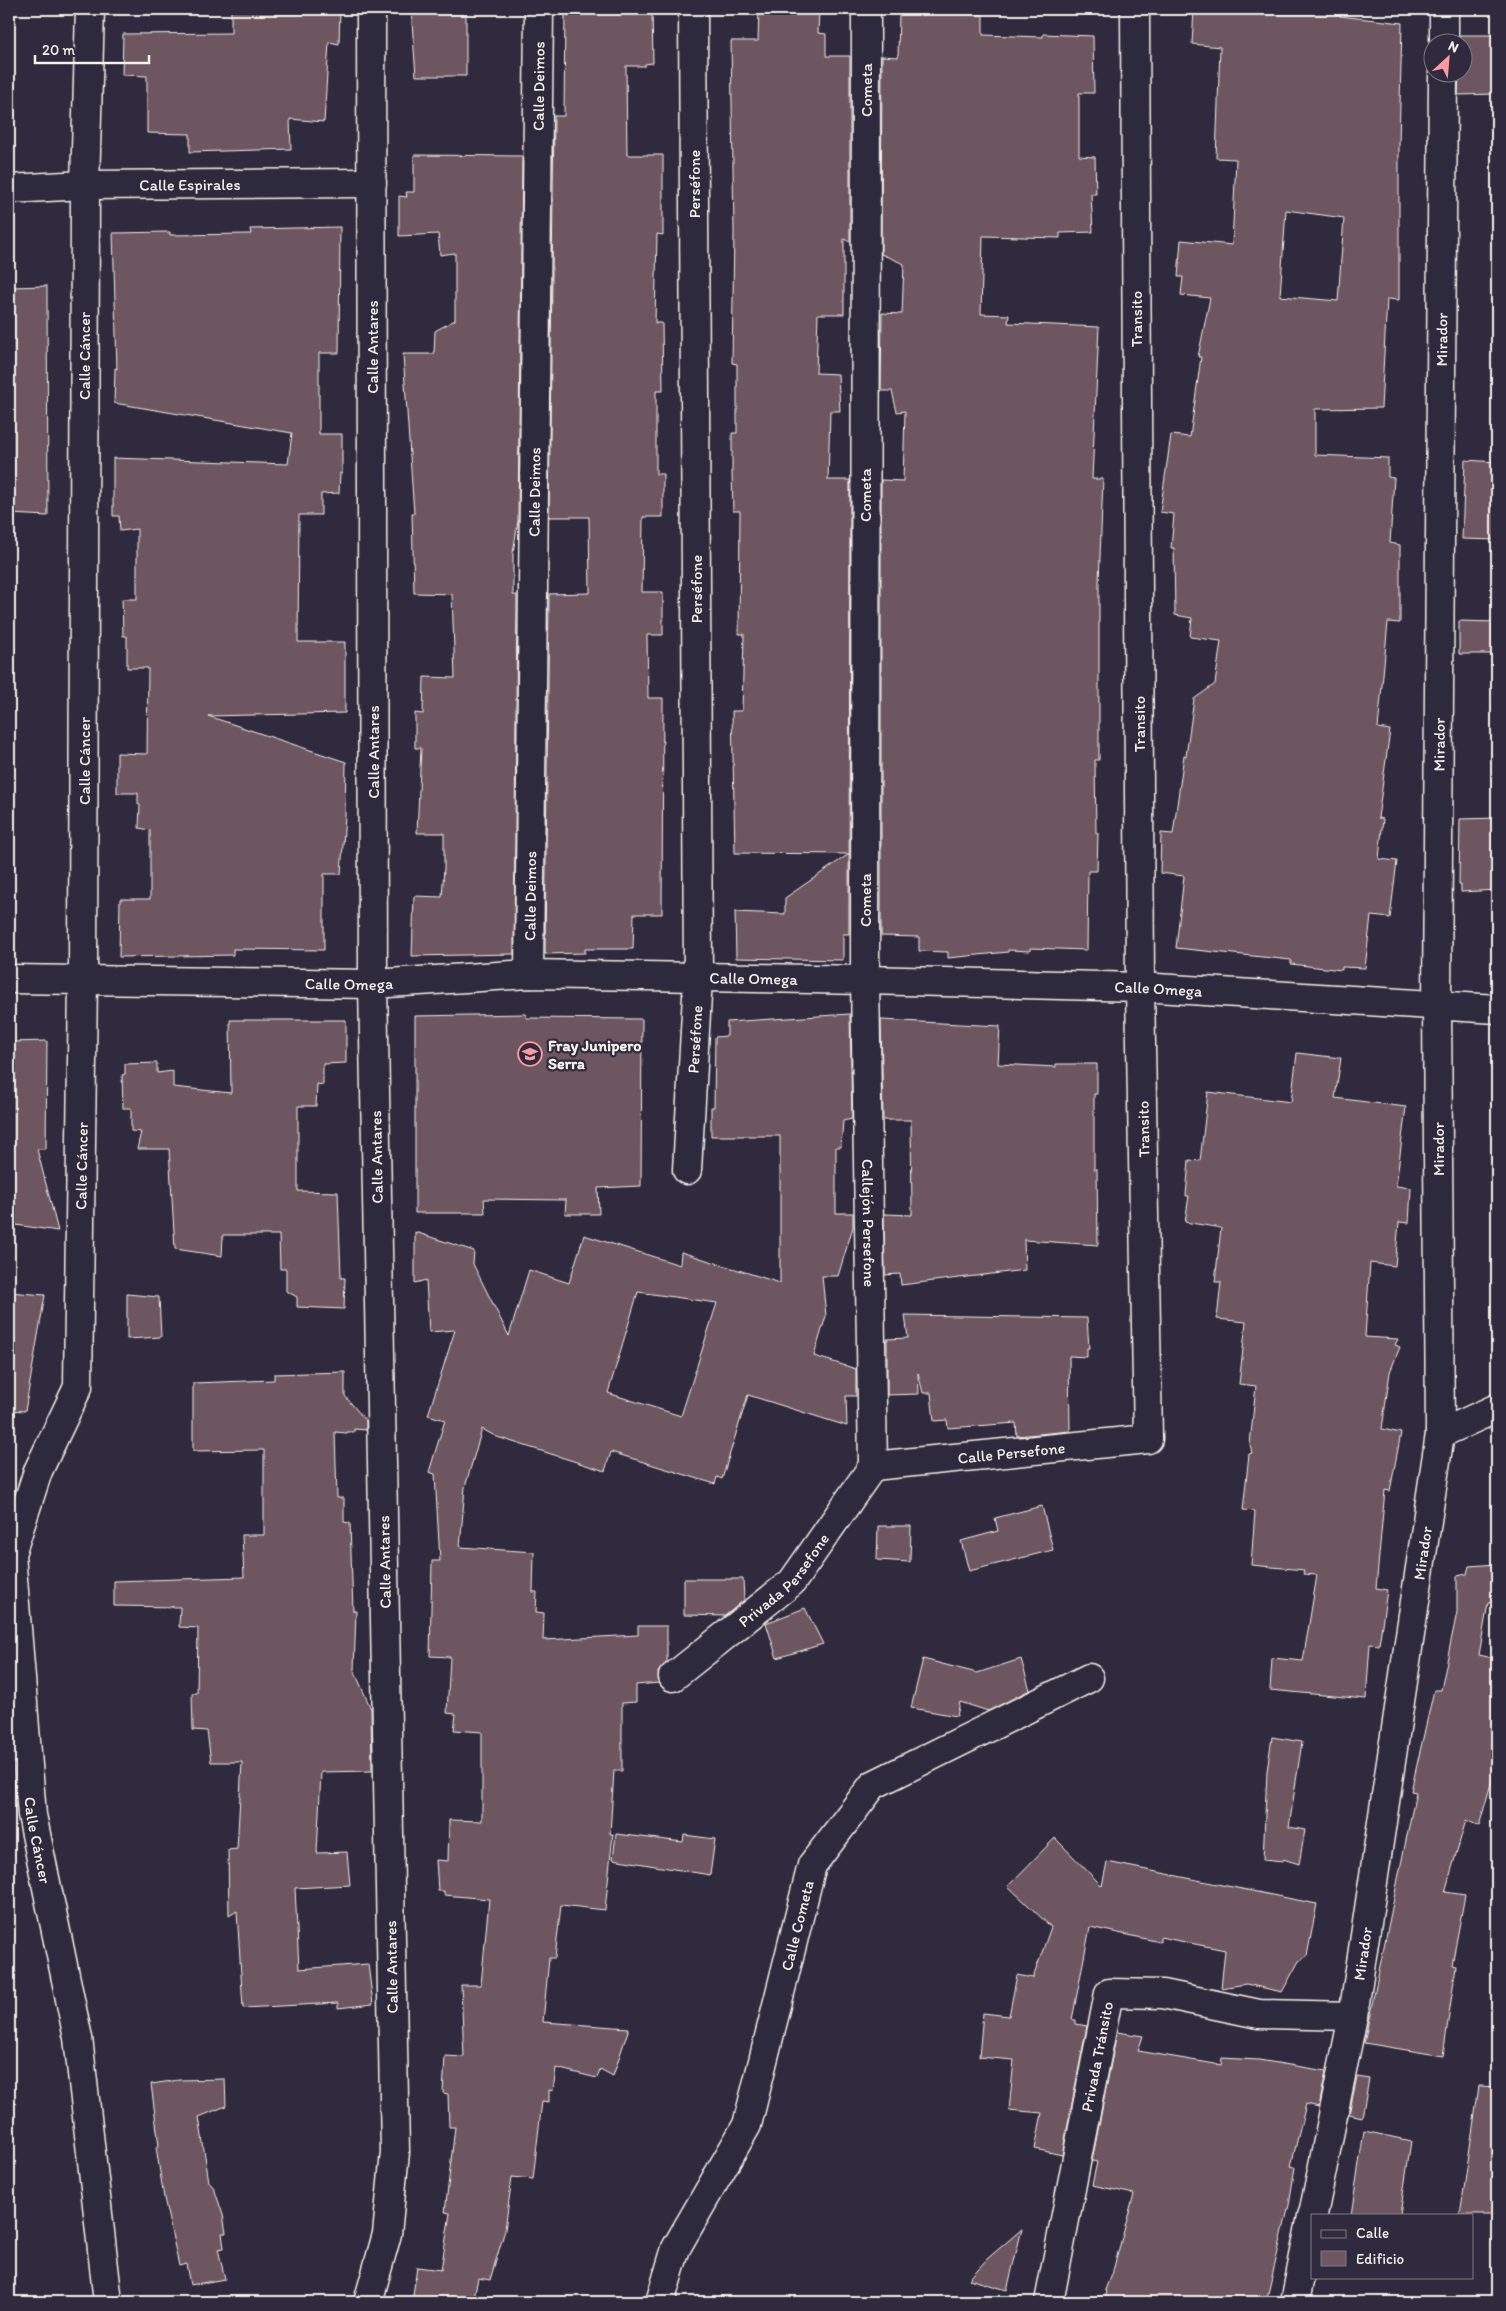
<svg xmlns="http://www.w3.org/2000/svg" width="1506" height="2311" font-family="Itim,sans-serif">
  <rect width="100%" height="100%" fill="#2f2a3d"/>
  <filter id="ink" filterUnits="userSpaceOnUse"><feTurbulence type="fractalNoise" baseFrequency=".02" numOctaves="2"/><feDisplacementMap in="SourceGraphic" scale="10" xChannelSelector="R" yChannelSelector="G"/><feConvolveMatrix kernelMatrix="1 2 1 2 8 2 1 2 1" color-interpolation-filters="sRGB"/></filter>
  <g filter="url(#ink)">
    <!-- building -->
    <g fill="#6e5760" stroke="#f4f1e8" fill-rule="evenodd">
      <path d="M231,9H340L339,44L329,42L324,122L290,119L291,149L190,152V134L147,133V76L122,75L123,34L231,33Z"/>
      <path d="M411,9H466V76H416Z"/>
      <path d="M565,9H652L653,63L645,64V66H626L627,155H663V235L657,234L655,323H662L663,391H656V474H663V517H643L642,592H663V635H647L648,698H663L662,914H634L633,949H585V953L545,954L549,594L590,593L589,517H549L554,116H564Z"/>
      <path d="M759,9H819L818,33L826,34V56H850V242L844,239V314H818L816,373L838,374L840,411H830L828,480H850L849,934H843V960L736,958L735,912L785,914V898L849,854L735,853L732,711H742L744,634H739L740,511H733L732,474V433H737V364L732,363L734,232L731,41H758Z"/>
      <path d="M1194,9H1340V16L1402,23L1399,144V300L1387,299L1381,408L1315,409V455L1388,458V477L1394,478L1390,543L1400,545V623L1388,622L1378,728L1390,730L1378,818L1383,819L1379,859L1397,861L1390,918L1371,916L1365,968L1342,967V970L1291,964V960L1176,948L1184,876L1160,873L1161,833L1173,834L1184,755L1186,756L1194,699L1215,684L1221,641L1190,637L1192,618L1175,615L1174,548H1171L1174,514L1160,512L1171,435L1190,437L1201,357H1198L1210,298L1181,295L1183,277H1178L1181,240L1232,245L1236,159L1216,158L1220,47L1192,44ZM1286,210L1344,218L1338,301L1280,296Z"/>
      <path d="M899,13L983,15V35L1043,37V34L1093,36L1094,93H1079V156L1095,157L1096,194H1091L1093,232L1060,233V238L983,236L981,314L1009,315L1008,323L1099,327L1092,479H1103L1099,583V760H1095L1096,834L1098,833L1097,871H1088L1087,950L1030,948V951L1008,950V952L948,958V952L919,951V937L881,936V480L903,481L905,411L897,412L892,391H881L882,313L902,314L904,264L881,254L882,56L898,57Z"/>
      <path d="M1460,35H1497V94L1458,95L1459,72H1464V42H1460Z"/>
      <path d="M414,155L522,156L518,521L513,553V595H517L514,954L412,956L414,896L442,897L444,868V833H417L421,748H415V713L423,714L424,677L455,678L452,594L414,593L412,514H414L403,354H434L435,331L455,320V253L440,255L438,234L399,236V196L407,197L406,192H414Z"/>
      <path d="M340,227L339,353H319V434H342V474L340,473L339,493L321,494V515H299L298,642H345V713L208,716L346,762L345,816L341,874H324V950L233,949V955L119,957L120,899H150V830L139,828L140,805L138,804V793H117V753L147,754L148,668H127V636H123L122,599H137V529L120,531L119,516H113V458L288,464L292,433L114,403L115,368L117,369L113,233L170,232V235L251,234L250,229Z"/>
      <path d="M47,286L48,516L9,514V287Z"/>
      <path d="M1465,460L1497,462V540L1462,539Z"/>
      <path d="M1459,621L1497,622V654H1459Z"/>
      <path d="M1497,818V890L1461,892V885H1459L1460,819Z"/>
      <path d="M526,1014V1018L642,1019L641,1186L598,1188L599,1214H565L566,1200L484,1199L485,1213H415V1016Z"/>
      <path d="M850,1014L852,1119L843,1121L841,1147H836V1213H853V1227L838,1276H822L826,1316L814,1356L856,1369V1396H846L847,1426L748,1395L722,1479L717,1477L715,1484L611,1452L605,1471L497,1437L482,1429L465,1487L460,1547L534,1552L533,1592H537L536,1612L544,1613L543,1640L638,1635V1626H667V1662L658,1672L659,1683L636,1685V1702L622,1703V1771H614L610,1834H613L605,1910L561,1905L555,1958H549L543,2022L629,2028L613,2076L600,2069L597,2078L556,2068L553,2091L549,2090V2102L542,2101L533,2179L512,2177L505,2230L490,2280L478,2278L473,2302H412L417,2267L441,2270L450,2213L445,2212L455,2127H449L448,2094L443,2093L445,2056L464,2057L461,1985H481L489,1899L444,1895V1891H438L436,1860L448,1861L449,1820L482,1821V1732L454,1730L456,1714L447,1713L450,1657L430,1656L432,1561H440L435,1474L429,1472L445,1420L428,1415L455,1330L429,1332L426,1280L415,1283V1232L474,1251L473,1264L509,1336L529,1270L569,1283L584,1235L680,1265L681,1252L780,1283V1136H711V1107H714L715,1037L727,1036V1022ZM638,1292L717,1303L681,1416L608,1393Z"/>
      <path d="M230,1020H346V1063L323,1064V1085L317,1084L316,1106H298V1191L338,1192L341,1278H345L344,1309L297,1307V1297L286,1291V1269H280L279,1235H223L222,1256L175,1249L169,1149H137L141,1132L131,1131V1108H123L122,1075L125,1074V1064L157,1063V1073L173,1071V1087L231,1093Z"/>
      <path d="M881,1020L1000,1026L998,1064L1056,1067V1064H1097V1094H1094V1169H1097L1098,1245L1024,1240L1025,1270L901,1285L900,1274L885,1275L884,1214L912,1215L911,1120H883Z"/>
      <path d="M47,1041L46,1149H37L58,1231L9,1224V1042Z"/>
      <path d="M1297,1053L1341,1058L1335,1098L1406,1107L1396,1186L1411,1188L1409,1223L1399,1222L1395,1266L1370,1263L1365,1337L1398,1339L1395,1345L1400,1347L1390,1372L1382,1429L1401,1433L1390,1491L1385,1490L1376,1588L1387,1590L1379,1645L1370,1644L1366,1699L1270,1690L1272,1658L1303,1661L1317,1575L1303,1574L1304,1570L1251,1565L1255,1511L1243,1510L1249,1454L1252,1453L1250,1444L1256,1386L1239,1384L1246,1322L1217,1319L1221,1282H1215L1221,1228L1185,1222L1189,1196H1186L1189,1160L1200,1161L1208,1092L1291,1102Z"/>
      <path d="M9,1292L45,1295L25,1411L9,1410Z"/>
      <path d="M127,1294L159,1297L161,1337L127,1339Z"/>
      <path d="M905,1315L1087,1318L1089,1348H1087V1357L1069,1356L1070,1431L1017,1436L1016,1423L948,1428L947,1420L934,1421L931,1393H923L918,1373L919,1394L887,1395V1339L908,1338Z"/>
      <path d="M345,1372V1396L366,1421V1430L354,1429V1432H347V1433L335,1432L337,1498H344V1522L350,1523L353,1611H356L354,1670L371,1709L372,1771L321,1772L317,1853L347,1852L350,1885L295,1888L299,1969L368,1964L373,2004L338,2008V2003L243,2008L237,1911L229,1916L228,1850L237,1849L242,1762H211L207,1731L193,1730L192,1693H197L198,1628L179,1627L180,1607L114,1606V1581L244,1577L242,1535H264V1450L193,1451V1383L274,1380V1374Z"/>
      <path d="M1042,1506L1053,1550L969,1571L961,1541L998,1531L995,1518Z"/>
      <path d="M878,1526H911L910,1562L877,1560Z"/>
      <path d="M1497,1564V1602L1488,1603L1479,1655L1497,1659V1769L1494,1773L1479,1826L1466,1820L1445,1892L1465,1895L1452,1965L1456,1966L1443,2056L1364,2043L1416,1792L1411,1791L1434,1690H1441L1457,1612V1576L1467,1574L1469,1566Z"/>
      <path d="M684,1579H743L744,1600L725,1616L684,1615Z"/>
      <path d="M805,1608L823,1644L777,1658L766,1623Z"/>
      <path d="M923,1659L977,1673L1021,1659L1030,1690L988,1711L960,1702L957,1716L911,1708Z"/>
      <path d="M1272,1737L1302,1742L1289,1827L1305,1830L1299,1864L1283,1859V1862L1263,1860L1267,1771Z"/>
      <path d="M616,1834L683,1842L684,1835L715,1839L710,1875L613,1859Z"/>
      <path d="M1055,1838L1102,1886L1107,1862L1317,1904L1307,1956L1299,1961L1282,1992L1246,1984L1221,1988L1225,1950L1160,1937V1942L1090,1927L1072,2020H1076V2024L1087,2026L1062,2155L1035,2149L1042,2113L1009,2110L1014,2060L979,2057L983,2013L1009,2016L1017,1975L1033,1978L1051,1927L1008,1886Z"/>
      <path d="M1117,2032L1143,2036L1138,2051L1221,2065L1222,2058L1259,2060L1326,2071L1319,2107L1306,2104L1291,2166L1295,2167L1289,2205L1266,2302H1104L1107,2291L1105,2290L1114,2267L1134,2194L1092,2185L1097,2162L1092,2161Z"/>
      <path d="M1357,2077L1369,2079L1362,2117L1349,2114Z"/>
      <path d="M225,2079L226,2106L199,2117L209,2182L214,2188L223,2215L226,2233H222L224,2248L218,2249L225,2279L190,2285L186,2264L179,2266L164,2198L156,2147L159,2146L151,2084L179,2080Z"/>
      <path d="M1479,2086L1497,2087V2215H1460Z"/>
      <path d="M1364,2131L1411,2141L1400,2215H1351Z"/>
      <path d="M1022,2229L1007,2290L969,2279L987,2259Z"/>
    </g>
    <g fill="none" stroke-linecap="round" stroke-linejoin="round">
      <!-- minor casing -->
      <g stroke="#f4f1e8" stroke-width="31">
        <g id="minor">
          <path id="s1" d="M90,9L85,185L83,979L78,1387L38,1471L11,1554L32,1815L78,2038L108,2302"/>
          <path id="s2" d="M866,9L865,980L873,1466"/>
          <path d="M1444,42V9"/>
          <path id="s3" d="M9,189L85,185L372,183"/>
          <path id="s4" d="M529,974L539,9"/>
          <path id="s5" d="M9,979L373,984L529,974L865,980L1140,987L1497,1009"/>
          <path id="s6" d="M687,1170L698,978L693,9"/>
          <path d="M1440,1434L1497,1408"/>
          <path id="s7" d="M873,1466L1148,1439L1140,987L1135,9"/>
          <path id="s8" d="M673,1677L792,1582L873,1466"/>
          <path id="s9" d="M1313,2215L1353,2016L1440,1434L1437,1004L1443,72"/>
          <path d="M368,2302L387,2234L395,2152L373,984L371,9"/>
          <path id="s10" d="M660,2302L676,2248L747,2125L812,1865L873,1785L1089,1678"/>
          <path id="s11" d="M1049,2302L1109,1993L1163,1994L1259,2014L1353,2016"/>
          <path d="M1295,2302L1312,2216"/>
        </g>
      </g>
      <!-- minor -->
      <use href="#minor" stroke="#2f2a3d" stroke-width="28"/>
    </g>
  </g>
  <!-- icons -->
  <defs>
    <g id="school-ring" transform="scale(1.25)"><circle r="9.5" fill="#2f2a3d" stroke="#ff9aa2" stroke-width="1.5"/><path d="M0-5L7-2L0 1L-7-2ZM-4 1L0 2.5L4 1V4Q0 6-4 4Z" fill="#ff9aa2"/></g>
  </defs>
  <g fill-rule="evenodd">
    <use href="#school-ring" x="530" y="1054"/>
  </g>
  <g text-anchor="middle" stroke-width="4.5" stroke-linejoin="round" paint-order="stroke">
    <!-- street labels -->
    <g font-size="16" fill="#f4f1e8" stroke="#2f2a3d">
      <text dy="6" stroke="none"><textPath href="#s4" startOffset="888">Calle Deimos</textPath></text>
      <text transform="translate(866 90) rotate(-90)" y="6">Cometa</text>
      <text dy="6" stroke="none"><textPath href="#s3" startOffset="181">Calle Espirales</textPath></text>
      <text transform="translate(694 184) rotate(-90)" y="6">Perséfone</text>
      <text transform="translate(1136 319) rotate(-90)" y="6">Transito</text>
      <text dy="6" stroke="none"><textPath href="#s9" startOffset="1886">Mirador</textPath></text>
      <text transform="translate(372 347) rotate(-90)" y="6">Calle Antares</text>
      <text transform="translate(84 356) rotate(-90)" y="6">Calle Cáncer</text>
      <text dy="6" stroke="none"><textPath href="#s4" startOffset="482">Calle Deimos</textPath></text>
      <text transform="translate(865 495) rotate(-90)" y="6">Cometa</text>
      <text transform="translate(696 589) rotate(-90)" y="6">Perséfone</text>
      <text transform="translate(1139 724) rotate(-90)" y="6">Transito</text>
      <text dy="6" stroke="none"><textPath href="#s9" startOffset="1481">Mirador</textPath></text>
      <text transform="translate(373 752) rotate(-90)" y="6">Calle Antares</text>
      <text transform="translate(84 761) rotate(-90)" y="6">Calle Cáncer</text>
      <text dy="6" stroke="none"><textPath href="#s4" startOffset="78">Calle Deimos</textPath></text>
      <text transform="translate(865 900) rotate(-90)" y="6">Cometa</text>
      <text dy="6" stroke="none"><textPath href="#s5" startOffset="745">Calle Omega</textPath></text>
      <text dy="6" stroke="none"><textPath href="#s5" startOffset="340">Calle Omega</textPath></text>
      <text dy="6" stroke="none"><textPath href="#s5" startOffset="1150">Calle Omega</textPath></text>
      <text dy="6" stroke="none"><textPath href="#s6" startOffset="131">Perséfone</textPath></text>
      <text transform="translate(1143 1129) rotate(-91)" y="6">Transito</text>
      <text transform="translate(1438 1149) rotate(-90)" y="6">Mirador</text>
      <text transform="translate(376 1157) rotate(-91)" y="6">Calle Antares</text>
      <text transform="translate(81 1166) rotate(-89)" y="6">Calle Cáncer</text>
      <text dy="6" stroke="none"><textPath href="#s2" startOffset="1214">Callejón Persefone</textPath></text>
      <text dy="6" stroke="none"><textPath href="#s7" startOffset="139">Calle Persefone</textPath></text>
      <text dy="6" stroke="none"><textPath href="#s9" startOffset="671">Mirador</textPath></text>
      <text transform="translate(384 1562) rotate(-91)" y="6">Calle Antares</text>
      <text dy="6" stroke="none"><textPath href="#s8" startOffset="148">Privada Persefone</textPath></text>
      <text dy="6" stroke="none"><textPath href="#s1" startOffset="1846">Calle Cáncer</textPath></text>
      <text dy="6" stroke="none"><textPath href="#s10" startOffset="404">Calle Cometa</textPath></text>
      <text dy="6" stroke="none"><textPath href="#s9" startOffset="266">Mirador</textPath></text>
      <text transform="translate(391 1967) rotate(-91)" y="6">Calle Antares</text>
      <text dy="6" stroke="none"><textPath href="#s11" startOffset="250">Privada Tránsito</textPath></text>
    </g>
    <!-- poi labels -->
    <g font-size="16" font-weight="bold" fill="#f4f1e8" stroke="#2f2a3d" text-anchor="start">
      <text x="548" y="1051">Fray Junipero<tspan x="548" dy="18">Serra</tspan></text>
    </g>
  </g>
  <!-- margin -->
  <rect width="1506" height="2311" fill="none" stroke="#2f2a3d" stroke-width="30"/>
  <rect x="15" y="15" width="1476" height="2281" fill="none" stroke="#f4f1e8" stroke-width="2" filter="url(#ink)"/>
  <!-- legend -->
  <rect x="1311" y="2214" width="162" height="65" fill="#2f2a3d" stroke="#7e7a81"/>
  <rect x="1321" y="2230" width="25" height="8" fill="#2f2a3d" stroke="#7e7a81"/>
  <text x="1356" y="2238" font-size="15" fill="#f4f1e8">Calle</text>
  <rect x="1321" y="2251" width="25" height="15" fill="#6e5760" stroke="#7e7a81"/>
  <text x="1356" y="2264" font-size="15" fill="#f4f1e8">Edificio</text>
  <!-- north arrow -->
  <g transform="translate(1448 58) rotate(26)"><circle r="24" fill="#2f2a3d" stroke="#7e7a81"/>
  <path d="M0-4L9 19L0 12L-9 19Z" fill="#ff9aa2"/>
  <text y="-8" font-size="14" font-weight="bold" text-anchor="middle" fill="#f4f1e8">N</text>
  </g>
  <!-- scale -->
  <path d="M35 55v8h114v-8" fill="none" stroke="#f4f1e8" stroke-width="2.5"/>
  <text x="42" y="55" font-size="15" fill="#f4f1e8" stroke="#2f2a3d" stroke-width="4" paint-order="stroke">20 m</text>
</svg>
